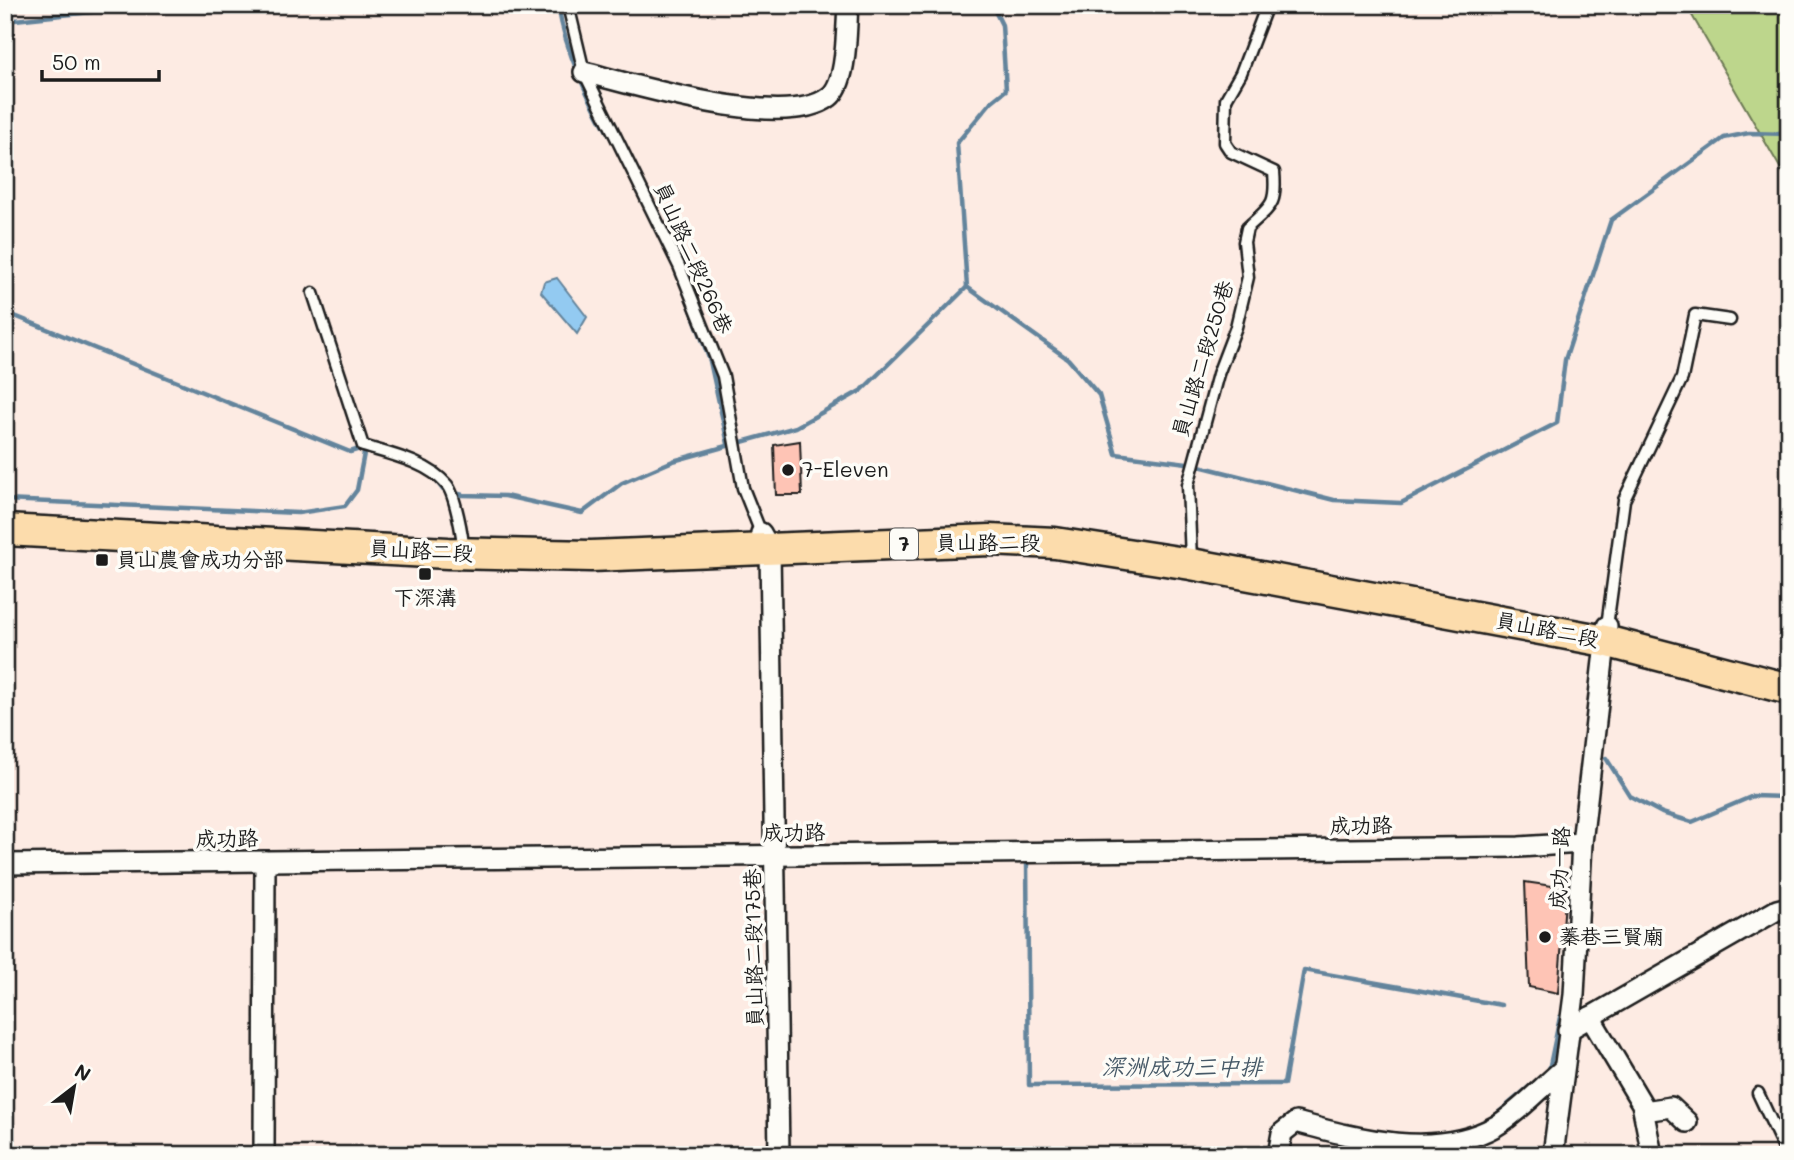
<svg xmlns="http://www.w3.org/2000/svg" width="1794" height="1160" font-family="Mali,'LXGW WenKai TC',sans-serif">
  <rect width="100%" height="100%" fill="#fdebe3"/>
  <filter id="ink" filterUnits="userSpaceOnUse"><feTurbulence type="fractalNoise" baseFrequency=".0143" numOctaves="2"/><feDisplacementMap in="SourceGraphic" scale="14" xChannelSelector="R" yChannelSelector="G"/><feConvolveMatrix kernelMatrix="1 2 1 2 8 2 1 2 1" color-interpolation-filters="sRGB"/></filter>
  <g filter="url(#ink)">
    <!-- green -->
    <path fill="#bdd68c" stroke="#6c7954" stroke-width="2" d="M1686,5H1789V183Z"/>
    <!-- water -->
    <path fill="#93caf1" stroke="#63849c" stroke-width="2" d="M557,278L587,317L577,334L541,292L544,282Z"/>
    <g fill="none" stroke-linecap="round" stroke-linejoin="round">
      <!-- stream -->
      <g stroke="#63849c" stroke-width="4.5">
        <path d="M558,5C566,55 587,96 612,140"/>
        <path d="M576,8L623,10L691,5"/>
        <path d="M5,21L158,5"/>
        <path d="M967,287L957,143L991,102L1006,90L1002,25L992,5"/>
        <path d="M686,296L710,361L728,444"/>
        <path d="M5,312L350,452L363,448"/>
        <path d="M437,482L443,490L463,495L505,496L582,513L622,483L673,461L796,427L862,390L967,287L1068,359L1099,395L1116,454L1187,463L1334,500L1401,503L1557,423L1565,360L1611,220L1724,138L1749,133L1789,134"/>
        <path d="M5,500L298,513L345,506L357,490L365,448"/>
        <path d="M1606,758L1630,796L1662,813L1692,822L1753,796L1785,797L1789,802"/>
        <path d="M1027,861L1029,1085L1284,1084L1304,970L1501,1005"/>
        <path d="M1549,1070L1560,1017"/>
        <path d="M1498,1113L1531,1085"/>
      </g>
    </g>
    <!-- building -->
    <g fill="#fec4b5" stroke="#1c1c1c" stroke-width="2">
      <path d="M800,441L802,495H776L774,445Z"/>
      <path d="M1525,882L1566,888L1558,993L1529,987Z"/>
    </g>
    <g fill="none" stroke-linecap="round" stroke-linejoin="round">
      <!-- service casing -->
      <g stroke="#1c1c1c" stroke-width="15">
        <g id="service">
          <path d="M568,5L584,72L679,266L723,376L743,488L761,533"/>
          <path d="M313,293L363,446C390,454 428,462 447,485C455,495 463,536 463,549"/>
          <path d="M1191,560L1188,485L1218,374L1236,327L1248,277L1244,242L1247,228C1270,206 1277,207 1274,172L1231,152L1225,143L1226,99L1241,73L1267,5"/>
          <path d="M1607,626L1624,500L1682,378L1695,315L1730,320"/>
          <path d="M1758,1093L1787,1155"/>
        </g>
      </g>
      <!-- minor casing -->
      <g stroke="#1c1c1c" stroke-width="24">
        <g id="minor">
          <path d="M584,72C635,85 785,131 829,97C848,83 846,28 848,5"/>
          <path d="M761,533L770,549L779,1155"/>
          <path d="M5,864L1519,847L1582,843"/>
          <path d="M1590,1017L1642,1104L1652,1155"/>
          <path d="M1568,1030L1777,910L1789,907"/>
          <path d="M1644,1111L1671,1107L1687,1122"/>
          <path d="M264,1155L265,861"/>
          <path d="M1278,1155L1282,1133L1296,1122C1358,1139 1436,1160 1496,1126C1519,1112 1541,1088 1562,1070"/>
          <path d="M1553,1155L1574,995L1582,843L1607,626"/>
        </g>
      </g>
      <!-- primary casing -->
      <g stroke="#1c1c1c" stroke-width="35">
        <path id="primary" d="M5,530L448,553L591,556L990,540L1055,543L1191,564L1605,641L1789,689"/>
      </g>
      <!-- service -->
      <use href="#service" stroke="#fdfcf7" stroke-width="10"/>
      <!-- minor -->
      <use href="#minor" stroke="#fdfcf7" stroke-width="19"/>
      <!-- primary -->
      <use href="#primary" stroke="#fcdcac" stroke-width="30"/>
    </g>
  </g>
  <!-- markers -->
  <g fill="#1c1c1c" stroke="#fdfcf7" stroke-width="2.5">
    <circle cx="788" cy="470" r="7"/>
    <rect x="95" y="553" width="14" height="14" rx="3.5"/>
    <rect x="418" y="567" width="14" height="14" rx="3.5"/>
    <circle cx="1545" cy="937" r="7"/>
  </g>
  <g text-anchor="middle" stroke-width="7" stroke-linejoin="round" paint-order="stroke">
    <!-- shield labels -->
    <rect fill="#fdfcf7" stroke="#605f5e" stroke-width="2" x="890" y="528.5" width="28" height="31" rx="5"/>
    <g font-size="19" font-weight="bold" fill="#1c1c1c">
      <text x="904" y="551">7</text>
    </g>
    <!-- street labels -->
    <g font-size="21" fill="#1c1c1c" stroke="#fdfcf7">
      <text transform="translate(693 258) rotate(66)" y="7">員山路二段266巷</text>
      <text transform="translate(1203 359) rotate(-73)" y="7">員山路二段250巷</text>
      <text x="988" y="550">員山路二段</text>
      <text transform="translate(421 551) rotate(3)" y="7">員山路二段</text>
      <text transform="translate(1547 630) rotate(11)" y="7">員山路二段</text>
      <text transform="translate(1361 826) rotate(-1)" y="7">成功路</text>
      <text transform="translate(794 833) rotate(-1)" y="7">成功路</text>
      <text transform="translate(227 839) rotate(-1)" y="7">成功路</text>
      <text transform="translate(1560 868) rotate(-87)" y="7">成功一路</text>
      <text transform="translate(754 948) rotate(-91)" y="7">員山路二段175巷</text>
    </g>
    <!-- poi labels -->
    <g font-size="21" fill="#1c1c1c" stroke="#fdfcf7" text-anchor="start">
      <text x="802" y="477">7-Eleven</text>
      <text x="116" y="567">員山農會成功分部</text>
      <text x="425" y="605" text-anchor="middle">下深溝</text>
      <text x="1559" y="944">蓁巷三賢廟</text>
    </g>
    <!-- water labels -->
    <g font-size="23" font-style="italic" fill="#465967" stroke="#fdfcf7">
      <text x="1182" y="1075">深洲成功三中排</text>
    </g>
  </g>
  <!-- margin -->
  <rect width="1794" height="1160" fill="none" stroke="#fdfcf7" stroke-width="28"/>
  <rect x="14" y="14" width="1766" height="1132" fill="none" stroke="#1c1c1c" stroke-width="2.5" filter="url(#ink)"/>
  <!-- north arrow -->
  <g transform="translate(74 1087) rotate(31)" stroke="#fdfcf7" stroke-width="5" paint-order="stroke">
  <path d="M0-5L12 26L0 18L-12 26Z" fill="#1c1c1c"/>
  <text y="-10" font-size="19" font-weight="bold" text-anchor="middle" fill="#1c1c1c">N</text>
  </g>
  <!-- scale -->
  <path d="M42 70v10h117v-10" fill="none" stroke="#1c1c1c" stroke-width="3.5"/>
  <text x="52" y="70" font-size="21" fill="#1c1c1c" stroke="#fdfcf7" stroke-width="5" paint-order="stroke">50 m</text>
</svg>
